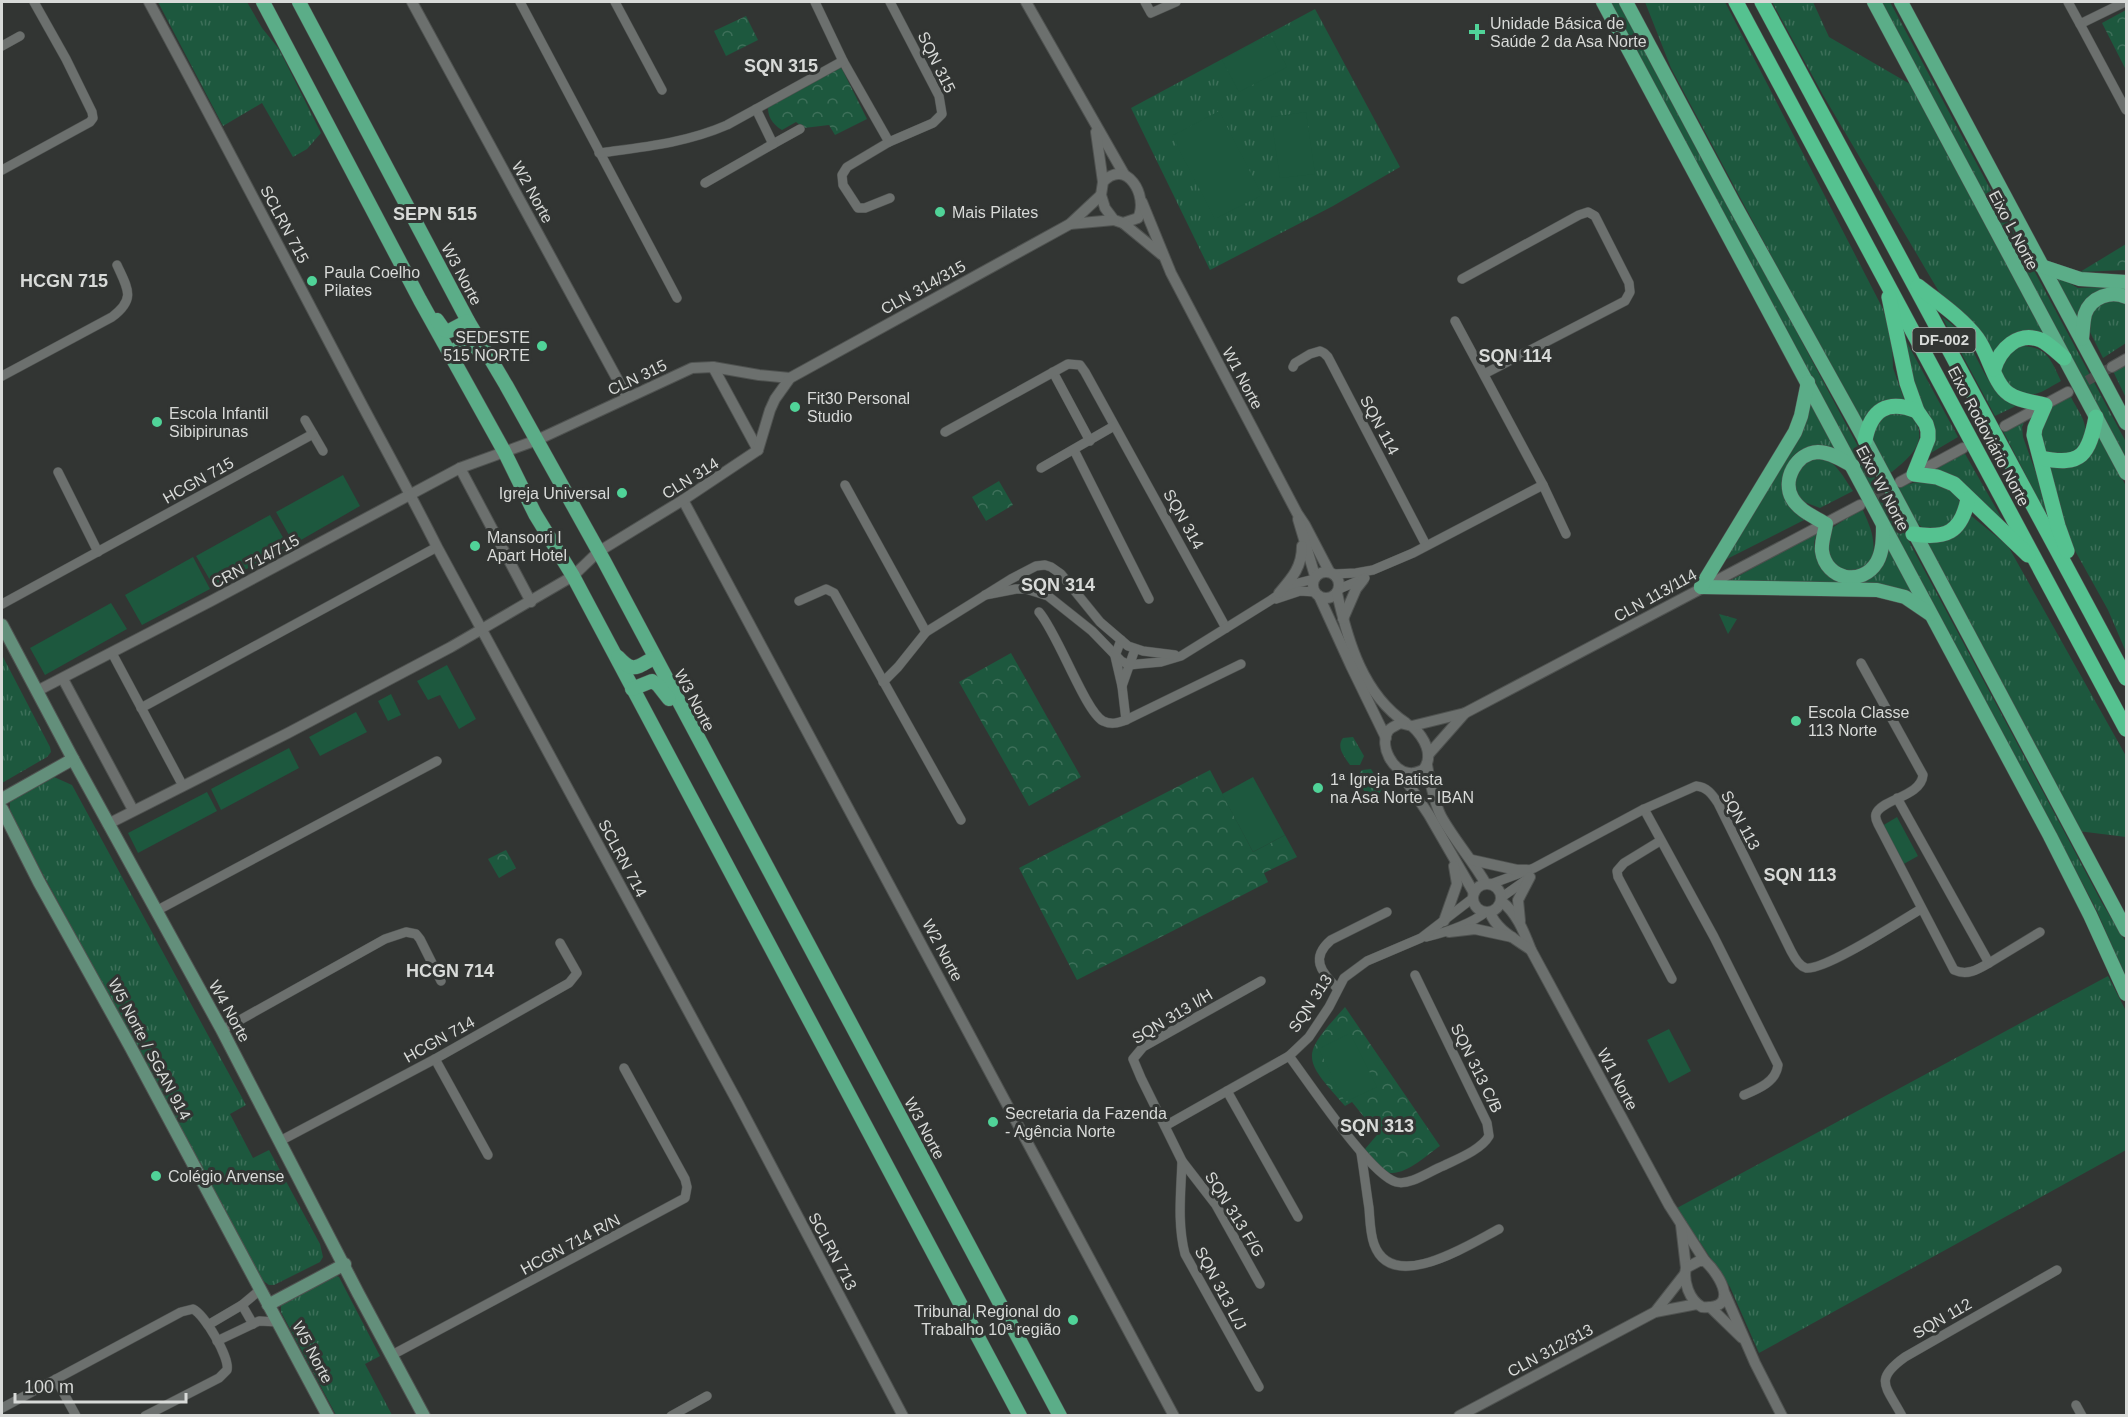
<svg xmlns="http://www.w3.org/2000/svg" width="2128" height="1417" font-family="Arial,sans-serif">
  <defs>
    <pattern id="grass-tufts" width="24" height="20" patternUnits="userSpaceOnUse" patternTransform="scale(1.5)"><rect width="24" height="20" fill="#1d583e"/><path d="M3 7l-1-3M5 7V3M7 7l1-3M15 17l-1-3M17 17v-4M19 17l1-3" fill="none" stroke="#3d6f59"/></pattern>
    <pattern id="forest-crowns" width="20" height="18" patternUnits="userSpaceOnUse" patternTransform="scale(1.5)"><rect width="20" height="18" fill="#1d583e"/><path d="M2 6a3 3 0 1 1 6 0M12 15a3 3 0 1 1 6 0" fill="none" stroke="#3d6f59"/></pattern>
  </defs>
  <rect width="100%" height="100%" fill="#323533"/>
  <!-- grass -->
  <g fill="url(#grass-tufts)">
    <path d="M158,2H247L262,28L279,49L321,133L307,149L293,157L262,103L223,126Z"/>
    <path d="M1606,2H1623C1779,304 1943,602 2102,903L2126,942V978L2096,909L2006,739Z"/>
    <path d="M1645,2H1725L1883,309L1892,342L1893,368L1905,402C1884,404 1869,403 1862,426L1671,68Z"/>
    <path d="M1772,2H1813L1829,37L1910,84L2047,340L2032,335L1993,363L1945,302L1823,95Z"/>
    <path d="M1879,2H1890L2126,442V460Z"/>
    <path d="M1315,9L1400,167L1333,206L1210,270L1131,108Z"/>
    <path d="M2049,271L2078,288L2126,286V291L2106,290L2078,326Z"/>
    <path d="M2104,300H2118L2126,304V343L2103,358L2089,330L2090,311Z"/>
    <path d="M1942,317C1973,337 1973,358 1992,385C1998,393 2011,399 2020,404L1995,416Z"/>
    <path d="M1904,337L1958,437L1924,457L1927,451Z"/>
    <path d="M2019,346C2047,346 2050,358 2061,381C2053,385 2044,392 2035,394C2015,398 1991,377 2004,357C2006,352 2014,349 2019,346Z"/>
    <path d="M2126,366V398L2113,371Z"/>
    <path d="M2071,397C2075,406 2084,417 2085,427C2087,444 2070,458 2054,455C2050,454 2045,451 2041,449C2035,415 2041,411 2071,397Z"/>
    <path d="M1809,398L1840,455C1806,448 1794,440 1783,479L1808,518L1719,563Z"/>
    <path d="M1907,411C1934,438 1911,457 1889,474L1872,440V425L1882,413Z"/>
    <path d="M2026,418L2022,427L2023,437L2037,476L2047,516L2003,431Z"/>
    <path d="M2096,430L2126,486V652L2108,610L2068,538L2048,464L2063,466Z"/>
    <path d="M1964,452L2010,533L1974,497L1961,480L1948,474L1927,471Z"/>
    <path d="M1820,457C1836,461 1844,478 1853,491L1820,508L1799,500C1791,485 1795,477 1803,463Z"/>
    <path d="M1917,482C1940,482 1947,482 1960,502L1958,516L1949,527L1925,530L1915,521L1898,487Z"/>
    <path d="M1862,508C1866,518 1872,529 1873,540C1878,570 1852,578 1830,563L1825,545L1829,530Z"/>
    <path d="M1969,514L2008,546L2126,756V837L2078,831L1999,678L1956,602L1926,542L1945,539L1961,533Z"/>
    <path d="M1817,532L1814,543L1816,554L1858,581L1886,539L1916,597L1728,582Z"/>
    <path d="M2,655L50,747L51,752L47,757L2,783Z"/>
    <path d="M1353,737L1364,756L1360,765H1350C1344,756 1336,747 1343,738Z"/>
    <path d="M1371,769L1382,788L1378,797H1368C1363,788 1354,779 1362,770Z"/>
    <path d="M54,777L72,785L246,1105L230,1114L253,1158L269,1150L320,1244L323,1257L320,1262L274,1285H269L262,1280L10,813V801Z"/>
    <path d="M2108,976L2126,1011V1150L1759,1353L1730,1287L1677,1208Z"/>
    <path d="M333,1274L339,1277L380,1356L365,1364L392,1415H336L281,1312V1305L284,1298Z"/>
  </g>
  <!-- forest -->
  <g fill="url(#forest-crowns)">
    <path d="M2126,10V70L2102,23Z"/>
    <path d="M746,16L758,40L726,56L714,31Z"/>
    <path d="M841,67L867,119L835,135L829,125L804,128L796,122L782,130C772,124 767,116 768,104Z"/>
    <path d="M2126,244V270L2080,272Z"/>
    <path d="M999,481L1013,505L986,521L972,497Z"/>
    <path d="M1719,614L1737,619L1728,634Z"/>
    <path d="M1011,653L1081,777L1029,806L959,682Z"/>
    <path d="M1210,770L1253,852L1285,835L1297,857L1264,873L1268,882L1077,980L1019,868Z"/>
    <path d="M506,850L516,868L499,878L488,859Z"/>
    <path d="M1345,1007L1440,1146C1425,1156 1399,1183 1380,1169C1374,1164 1369,1155 1365,1149L1377,1135V1133L1352,1102L1345,1106C1302,1057 1300,1057 1345,1007Z"/>
  </g>
  <!-- garden -->
  <g fill="#1d583e">
    <path d="M1270,34L1287,67L1239,92L1222,60Z"/>
    <path d="M1219,111L1262,195L1215,219L1172,136Z"/>
    <path d="M1306,112L1315,174L1280,178L1271,117Z"/>
    <path d="M343,475L360,506L294,544L276,512Z"/>
    <path d="M270,515L288,546L214,587L196,556Z"/>
    <path d="M193,557L210,589L142,625L125,595Z"/>
    <path d="M111,603L127,629L45,675L30,648Z"/>
    <path d="M447,665L476,719L459,729L440,695L428,700L417,681Z"/>
    <path d="M391,694L401,715L388,721L378,701Z"/>
    <path d="M356,712L367,732L320,756L309,737Z"/>
    <path d="M289,748L299,768L221,810L211,789Z"/>
    <path d="M1253,777L1285,835L1253,852L1222,794Z"/>
    <path d="M207,792L217,811L138,853L128,833Z"/>
    <path d="M1897,817L1918,856L1902,865L1882,826Z"/>
    <path d="M1669,1029L1691,1071L1669,1083L1647,1040Z"/>
    <path d="M1350,1033L1377,1087L1345,1102L1319,1049Z"/>
  </g>
  <g fill="none" stroke-linecap="round" stroke-linejoin="round">
    <!-- tertiary-tunnel -->
    <g stroke="#4b4e4c" stroke-width="10" stroke-dasharray="10 5" stroke-linecap="butt">
      <path d="M2074,388L2112,367"/>
      <path d="M1968,445L2000,429"/>
      <path d="M1863,503L1896,484"/>
    </g>
    <!-- minor casing -->
    <g stroke="#4f5250" stroke-width="10">
      <g id="minor">
        <path d="M520,2L677,298"/>
        <path d="M615,2L662,90"/>
        <path d="M815,2L843,61L889,142"/>
        <path d="M890,2L939,96L942,114L933,123L889,142L847,167L842,175L843,185L858,208H865L890,198"/>
        <path d="M1145,2L1151,13L1176,2"/>
        <path d="M2068,2L2080,24L2125,2"/>
        <path d="M2080,24L2126,110"/>
        <path d="M2,46L20,36"/>
        <path d="M756,109L773,144L800,129"/>
        <path d="M599,153C643,147 686,143 727,125L843,61"/>
        <path d="M2,170L90,122L93,118L92,112L66,59L34,2"/>
        <path d="M705,183L773,144"/>
        <path d="M1462,279L1579,215L1588,212L1595,216L1629,283L1630,292L1625,301L1484,374"/>
        <path d="M1455,321L1543,485L1566,534"/>
        <path d="M1293,367L1295,363L1310,354L1320,351L1324,353L1328,357L1426,545"/>
        <path d="M1053,372L1090,441"/>
        <path d="M2,376L112,317C136,299 128,289 117,265"/>
        <path d="M305,420L323,451"/>
        <path d="M945,432L1068,364L1080,365L1085,372L1226,628"/>
        <path d="M1074,450L1149,599"/>
        <path d="M1041,468L1114,426"/>
        <path d="M58,472L98,552"/>
        <path d="M845,485L926,632"/>
        <path d="M1334,574L1356,573L1373,570L1413,553L1543,485"/>
        <path d="M1339,589L1365,578"/>
        <path d="M985,595L1016,589H1026L1048,596L1092,631L1121,661L1130,665L1138,664L1161,662L1181,656L1271,600L1288,588L1298,583L1314,579"/>
        <path d="M1276,599L1300,591L1315,592"/>
        <path d="M799,601L826,589L834,593L961,820"/>
        <path d="M2,604L313,434"/>
        <path d="M1039,612C1058,634 1085,711 1103,721C1111,725 1118,723 1126,720L1122,686L1115,656L1121,640"/>
        <path d="M112,653L183,786"/>
        <path d="M1861,663L1923,775C1921,797 1881,799 1876,814C1875,817 1877,822 1878,824L1954,970C1967,976 1977,970 1989,963L1897,798"/>
        <path d="M883,682L898,667L926,632L1011,579L1036,566L1045,565L1051,567L1061,574L1100,622L1128,646L1143,651L1175,655"/>
        <path d="M1122,686L1135,649"/>
        <path d="M141,708L437,547"/>
        <path d="M1126,720L1241,664"/>
        <path d="M1644,809L1714,937L1778,1065C1776,1082 1758,1089 1744,1095"/>
        <path d="M1660,841L1624,863L1617,871L1618,877L1672,979"/>
        <path d="M1491,884L1534,868L1644,809L1696,786C1707,787 1712,794 1718,803L1791,951C1794,957 1799,966 1806,968C1825,971 1902,920 1921,909"/>
        <path d="M1502,897L1529,878"/>
        <path d="M156,911L437,761"/>
        <path d="M1426,937C1447,932 1469,925 1486,912"/>
        <path d="M1989,963L2040,932"/>
        <path d="M1337,988C1321,972 1310,958 1331,940L1387,912"/>
        <path d="M222,1030L385,939L406,932L416,934L420,939L441,981"/>
        <path d="M1289,1056C1308,1081 1370,1175 1396,1182C1410,1186 1430,1171 1443,1166C1457,1159 1481,1150 1489,1136L1487,1123L1415,975"/>
        <path d="M435,1059L488,1155"/>
        <path d="M1227,1091L1298,1217"/>
        <path d="M1165,1126L1289,1056L1309,1037L1329,1007L1344,978L1367,961L1421,938L1473,898"/>
        <path d="M280,1141L435,1059L569,983L577,973L560,943"/>
        <path d="M1361,1153C1364,1171 1366,1189 1369,1208C1370,1220 1370,1233 1374,1244C1392,1295 1470,1244 1499,1229"/>
        <path d="M1182,1161C1181,1192 1177,1223 1185,1254L1259,1387"/>
        <path d="M1260,1284L1216,1205L1182,1161L1141,1078L1133,1059L1143,1047L1261,981"/>
        <path d="M242,1305L253,1324"/>
        <path d="M208,1325L242,1305L260,1290"/>
        <path d="M217,1341L259,1321L278,1322"/>
        <path d="M392,1355L685,1198L687,1187L685,1179L624,1068"/>
        <path d="M56,1379L76,1416"/>
        <path d="M2076,1405L2082,1416"/>
        <path d="M2,1408L181,1312L193,1309C205,1315 230,1358 227,1370L219,1378L145,1416"/>
        <path d="M671,1416L707,1396"/>
        <path d="M1902,1416C1886,1386 1873,1380 1905,1357L2057,1270"/>
      </g>
    </g>
    <!-- tertiary casing -->
    <g stroke="#4f5250" stroke-width="12">
      <g id="tertiary">
        <path d="M149,2C220,133 289,266 359,399C385,448 412,497 437,547L737,1101L903,1416"/>
        <path d="M412,2L627,397"/>
        <path d="M1026,2L1124,174"/>
        <path d="M1096,132L1103,182L1101,195L1105,208L1114,220L1123,223L1138,218C1149,196 1126,157 1103,182"/>
        <path d="M1142,202L1171,273L1297,513L1305,525L1329,571"/>
        <path d="M1123,223L1162,255"/>
        <path d="M1070,224L1114,220"/>
        <path d="M713,367L758,450"/>
        <path d="M2112,367L2126,359"/>
        <path d="M2005,426L2068,392"/>
        <path d="M460,468L531,602"/>
        <path d="M1900,482L1963,448"/>
        <path d="M683,500L1174,1416"/>
        <path d="M1298,519L1315,576"/>
        <circle cx="1326" cy="585" r="13"/>
        <path d="M1279,593C1292,578 1302,567 1302,546"/>
        <path d="M1337,593C1348,642 1363,694 1406,723"/>
        <path d="M1319,596L1351,666L1386,738"/>
        <path d="M1343,619L1356,589L1363,580"/>
        <path d="M63,679L133,810"/>
        <path d="M37,691L211,601L460,468L537,440L692,368L713,367L759,375L790,378"/>
        <path d="M1400,723L1412,726C1424,737 1435,756 1423,770C1418,772 1414,774 1409,773C1393,772 1379,746 1388,731C1391,727 1396,726 1400,723Z"/>
        <path d="M1412,726L1465,713L1860,505"/>
        <path d="M1428,755L1465,713"/>
        <path d="M1427,765C1430,782 1434,803 1442,818C1455,841 1473,861 1486,884"/>
        <path d="M1399,770L1429,815L1474,893"/>
        <path d="M108,824L288,733L451,647L573,576L598,552L683,500L758,450L770,410L775,399L790,378L1070,224L1101,195"/>
        <path d="M1472,860L1517,870H1527"/>
        <circle cx="1487" cy="898" r="14"/>
        <path d="M1501,901C1517,913 1524,932 1531,950L1669,1205L1705,1261"/>
        <path d="M1490,912C1495,929 1517,940 1531,950"/>
        <path d="M1444,921L1457,884L1454,866"/>
        <path d="M1520,921L1518,900L1530,877"/>
        <path d="M1449,932L1475,929L1512,937"/>
        <path d="M1681,1225L1686,1268"/>
        <path d="M1699,1261H1705C1721,1276 1740,1310 1702,1307C1689,1300 1683,1281 1686,1268Z"/>
        <path d="M1725,1294L1755,1363L1782,1416"/>
        <path d="M1710,1307L1742,1338"/>
        <path d="M1655,1312L1684,1275"/>
        <path d="M1459,1416L1655,1312L1697,1304"/>
      </g>
    </g>
    <!-- secondary casing -->
    <g stroke="#4f5250" stroke-width="14">
      <g id="secondary">
        <path d="M2,625L73,759L222,1030L358,1293L424,1416"/>
        <path d="M2,799L73,759"/>
        <path d="M2,809L39,882L130,1046L328,1416"/>
        <path d="M268,1305L345,1264"/>
      </g>
    </g>
    <!-- primary casing -->
    <g stroke="#4f5250" stroke-width="15">
      <g id="primary">
        <path d="M263,2L420,300L504,451L535,514L573,576L1020,1416"/>
        <path d="M299,2L468,321L506,385L604,561L1060,1416"/>
        <path d="M1603,2L2050,836L2090,915L2126,994"/>
        <path d="M1626,2L1733,202L1865,440L2126,930"/>
        <path d="M1874,2L2126,473"/>
        <path d="M1901,2L2126,423"/>
        <path d="M2041,266L2080,279L2126,282"/>
        <path d="M437,320L444,330L449,331L468,321"/>
        <path d="M2082,339C2083,331 2083,322 2085,314C2091,297 2111,290 2126,297"/>
        <path d="M451,352L468,343L475,346L482,355"/>
        <path d="M1853,466C1842,460 1830,452 1818,452C1796,453 1782,480 1792,498C1799,511 1815,517 1826,524C1825,532 1821,542 1822,551C1826,580 1862,587 1877,562C1883,551 1883,538 1883,526"/>
        <path d="M1701,587L1877,590L1905,597L1930,614"/>
        <path d="M1701,587L1795,432L1801,416L1808,382"/>
        <path d="M618,657C634,674 636,667 654,658"/>
        <path d="M632,689L652,681L658,685L669,699"/>
      </g>
    </g>
    <!-- trunk casing -->
    <g stroke="#4f5250" stroke-width="16">
      <g id="trunk">
        <path d="M1736,2L2126,729"/>
        <path d="M1762,2L2126,678"/>
        <path d="M1918,286C1938,302 1961,317 1977,338C1989,354 1994,384 2009,394C2019,401 2033,402 2045,405L2035,428L2034,435L2058,526L2067,551"/>
        <path d="M1889,297L1907,383L1917,411L1926,424L1928,431V439L1914,474L1937,477L1954,484L2028,555"/>
        <path d="M1994,369C2000,349 2018,331 2041,340C2049,344 2057,352 2064,358"/>
        <path d="M1865,440C1871,410 1887,399 1917,411"/>
        <path d="M2041,458C2082,467 2089,454 2096,417"/>
        <path d="M1913,534C1946,539 1961,533 1968,499"/>
      </g>
    </g>
    <!-- minor -->
    <use href="#minor" stroke="#6c706e" stroke-width="9"/>
    <!-- tertiary -->
    <use href="#tertiary" stroke="#6c706e" stroke-width="10"/>
    <!-- secondary -->
    <use href="#secondary" stroke="#638f7b" stroke-width="12"/>
    <!-- primary -->
    <use href="#primary" stroke="#5bad88" stroke-width="14"/>
    <!-- trunk -->
    <use href="#trunk" stroke="#55c290" stroke-width="15"/>
  </g>
  <!-- markers -->
  <g fill="#50d398" stroke="#323533" stroke-width="2">
    <path d="M1474 23h6v6h6v6h-6v6h-6v-6h-6v-6h6z"/>
    <circle cx="940" cy="212" r="6"/>
    <circle cx="312" cy="281" r="6"/>
    <circle cx="542" cy="346" r="6"/>
    <circle cx="795" cy="407" r="6"/>
    <circle cx="157" cy="422" r="6"/>
    <circle cx="622" cy="493" r="6"/>
    <circle cx="475" cy="546" r="6"/>
    <circle cx="1796" cy="721" r="6"/>
    <circle cx="1318" cy="788" r="6"/>
    <circle cx="993" cy="1122" r="6"/>
    <circle cx="156" cy="1176" r="6"/>
    <circle cx="1073" cy="1320" r="6"/>
  </g>
  <g text-anchor="middle" stroke-width="6" stroke-linejoin="round" paint-order="stroke">
    <!-- shield labels -->
    <rect fill="#323533" stroke="#a6a8a6" stroke-width="1.5" x="1912.5" y="328" width="63" height="24" rx="4.5"/>
    <g font-size="15" font-weight="bold" fill="#d8dad8">
      <text x="1944" y="345">DF-002</text>
    </g>
    <!-- poi labels -->
    <g font-size="16" fill="#d8dad8" stroke="#323533" text-anchor="start">
      <text x="1490" y="29">Unidade Básica de<tspan x="1490" dy="18">Saúde 2 da Asa Norte</tspan></text>
      <text x="952" y="218">Mais Pilates</text>
      <text x="324" y="278">Paula Coelho<tspan x="324" dy="18">Pilates</tspan></text>
      <text x="530" y="343" text-anchor="end">SEDESTE<tspan x="530" dy="18">515 NORTE</tspan></text>
      <text x="807" y="404">Fit30 Personal<tspan x="807" dy="18">Studio</tspan></text>
      <text x="169" y="419">Escola Infantil<tspan x="169" dy="18">Sibipirunas</tspan></text>
      <text x="610" y="499" text-anchor="end">Igreja Universal</text>
      <text x="487" y="543">Mansoori I<tspan x="487" dy="18">Apart Hotel</tspan></text>
      <text x="1808" y="718">Escola Classe<tspan x="1808" dy="18">113 Norte</tspan></text>
      <text x="1330" y="785">1ª Igreja Batista<tspan x="1330" dy="18">na Asa Norte - IBAN</tspan></text>
      <text x="1005" y="1119">Secretaria da Fazenda<tspan x="1005" dy="18">- Agência Norte</tspan></text>
      <text x="168" y="1182">Colégio Arvense</text>
      <text x="1061" y="1317" text-anchor="end">Tribunal Regional do<tspan x="1061" dy="18">Trabalho 10ª região</tspan></text>
    </g>
    <!-- street labels -->
    <g font-size="16" fill="#d8dad8" stroke="#323533">
      <text transform="translate(937 62) rotate(64)" y="6">SQN 315</text>
      <text transform="translate(533 192) rotate(61)" y="6">W2 Norte</text>
      <text transform="translate(285 224) rotate(62)" y="6">SCLRN 715</text>
      <text transform="translate(2014 230) rotate(62)" y="6">Eixo L Norte</text>
      <text transform="translate(462 274) rotate(62)" y="6">W3 Norte</text>
      <text transform="translate(923 287) rotate(-29)" y="6">CLN 314/315</text>
      <text transform="translate(637 377) rotate(-25)" y="6">CLN 315</text>
      <text transform="translate(1243 378) rotate(62)" y="6">W1 Norte</text>
      <text transform="translate(1380 425) rotate(62)" y="6">SQN 114</text>
      <text transform="translate(1989 436) rotate(62)" y="6">Eixo Rodoviário Norte</text>
      <text transform="translate(690 478) rotate(-32)" y="6">CLN 314</text>
      <text transform="translate(198 480) rotate(-29)" y="6">HCGN 715</text>
      <text transform="translate(1883 488) rotate(62)" y="6">Eixo W Norte</text>
      <text transform="translate(1184 519) rotate(61)" y="6">SQN 314</text>
      <text transform="translate(255 561) rotate(-28)" y="6">CRN 714/715</text>
      <text transform="translate(1655 595) rotate(-29)" y="6">CLN 113/114</text>
      <text transform="translate(695 700) rotate(62)" y="6">W3 Norte</text>
      <text transform="translate(1741 820) rotate(62)" y="6">SQN 113</text>
      <text transform="translate(623 858) rotate(62)" y="6">SCLRN 714</text>
      <text transform="translate(943 950) rotate(62)" y="6">W2 Norte</text>
      <text transform="translate(1310 1003) rotate(-57)" y="6">SQN 313</text>
      <text transform="translate(230 1011) rotate(61)" y="6">W4 Norte</text>
      <text transform="translate(1172 1016) rotate(-31)" y="6">SQN 313 I/H</text>
      <text transform="translate(439 1039) rotate(-29)" y="6">HCGN 714</text>
      <text transform="translate(150 1049) rotate(62)" y="6">W5 Norte / SGAN 914</text>
      <text transform="translate(1477 1068) rotate(64)" y="6">SQN 313 C/B</text>
      <text transform="translate(1618 1079) rotate(62)" y="6">W1 Norte</text>
      <text transform="translate(925 1128) rotate(62)" y="6">W3 Norte</text>
      <text transform="translate(1235 1214) rotate(58)" y="6">SQN 313 F/G</text>
      <text transform="translate(570 1244) rotate(-28)" y="6">HCGN 714 R/N</text>
      <text transform="translate(833 1251) rotate(62)" y="6">SCLRN 713</text>
      <text transform="translate(1221 1288) rotate(62)" y="6">SQN 313 L/J</text>
      <text transform="translate(1942 1318) rotate(-30)" y="6">SQN 112</text>
      <text transform="translate(1550 1350) rotate(-28)" y="6">CLN 312/313</text>
      <text transform="translate(313 1352) rotate(62)" y="6">W5 Norte</text>
    </g>
    <!-- neighbourhood labels -->
    <g font-size="18" font-weight="bold" fill="#d8dad8" stroke="#323533">
      <text x="781" y="72">SQN 315</text>
      <text x="435" y="220">SEPN 515</text>
      <text x="64" y="287">HCGN 715</text>
      <text x="1515" y="362">SQN 114</text>
      <text x="1058" y="591">SQN 314</text>
      <text x="1800" y="881">SQN 113</text>
      <text x="450" y="977">HCGN 714</text>
      <text x="1377" y="1132">SQN 313</text>
    </g>
  </g>
  <!-- border -->
  <rect width="2128" height="1417" fill="none" stroke="#d8dad8" stroke-width="6"/>
  <!-- scale -->
  <path d="M15 1393v9h171v-9" fill="none" stroke="#d8dad8" stroke-width="3"/>
  <text x="24" y="1393" font-size="18" fill="#d8dad8" stroke="#323533" stroke-width="4.5" paint-order="stroke">100 m</text>
</svg>
